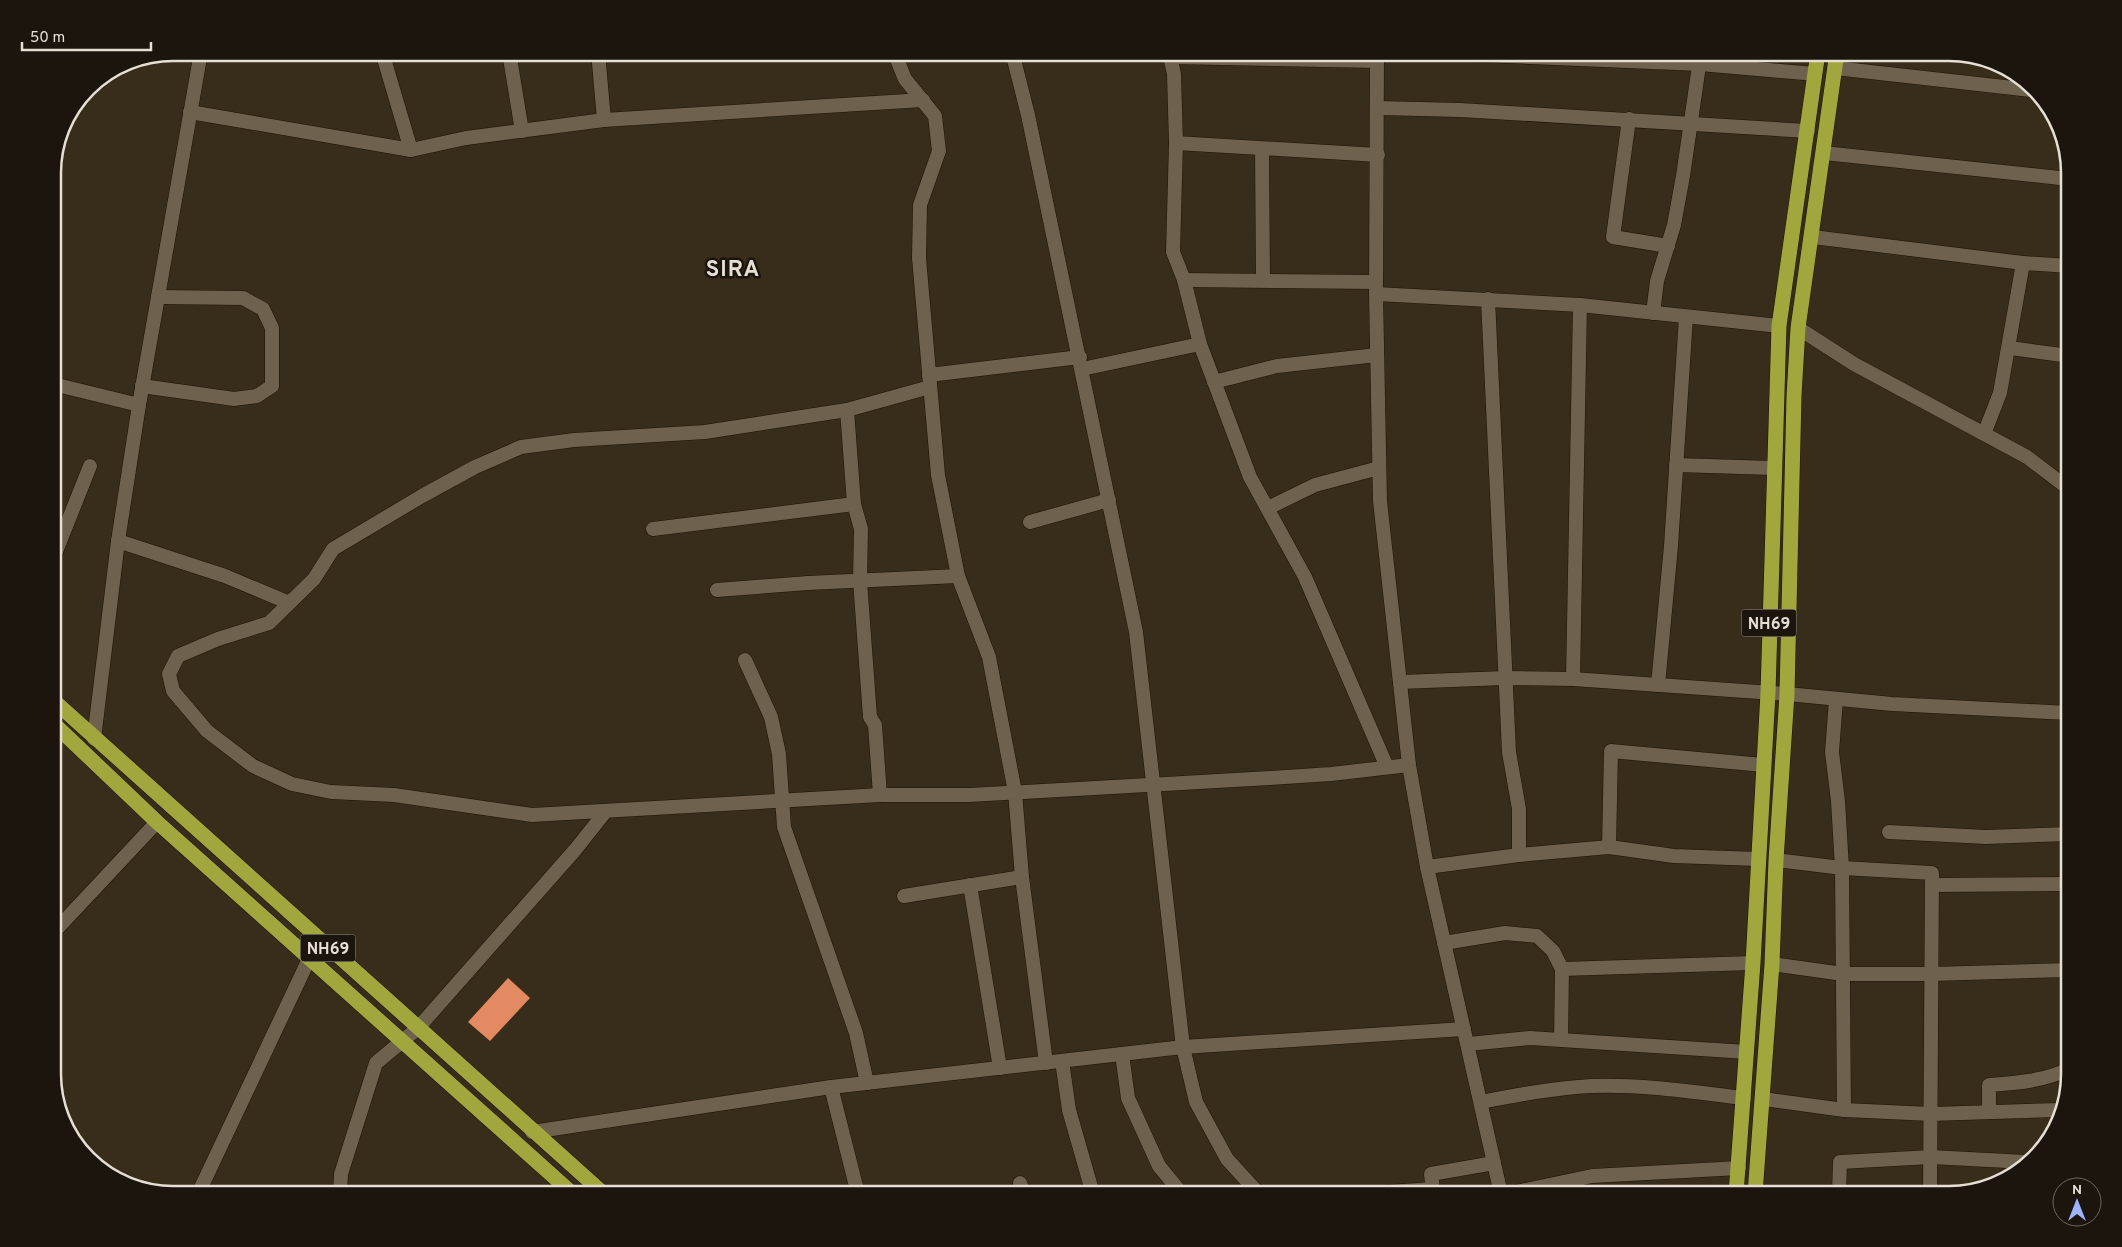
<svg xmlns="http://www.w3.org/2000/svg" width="2122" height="1247" font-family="Overpass,sans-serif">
  <rect width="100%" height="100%" fill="#382c1a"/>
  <!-- building -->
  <path fill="#e38a63" d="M508,978L530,998L490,1041L468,1022Z"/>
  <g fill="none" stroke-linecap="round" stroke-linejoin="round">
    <!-- street casing -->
    <g stroke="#1f1404" stroke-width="15">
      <g id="street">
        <path d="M382,52L411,150"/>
        <path d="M509,52L522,131"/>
        <path d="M598,52L604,120"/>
        <path d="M894,52L905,79L935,116L939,151L920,205L919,258L938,475L958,576L989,657L1015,792L1022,877L1046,1063"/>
        <path d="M1012,52L1028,115L1136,632L1183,1047L1196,1102L1227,1159L1259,1194"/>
        <path d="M1169,52L1174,74L1176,143L1173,252L1184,280L1200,344L1250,477L1305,577L1387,767"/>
        <path d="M1377,52L1376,294L1380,501L1409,765L1427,867L1501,1194"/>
        <path d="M1411,52L1700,64L1815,74"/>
        <path d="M1170,57L1377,61"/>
        <path d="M1835,68L2031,90"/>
        <path d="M1378,108L1460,110L1808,131"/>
        <path d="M190,112L411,150L466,138L604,120L923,100"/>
        <path d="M1629,119L1613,237L1668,246"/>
        <path d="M1176,143L1378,155"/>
        <path d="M1262,150L1263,279"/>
        <path d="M1824,153L2069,179"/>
        <path d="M1813,237L2023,263L2069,266"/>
        <path d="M1184,280L1376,282"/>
        <path d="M1376,294L1580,305L1779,326"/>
        <path d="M1488,299L1509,752L1519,809V855"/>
        <path d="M1653,313L1657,281L1674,225L1683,176L1701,52"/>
        <path d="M1798,328L1854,364L2027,457L2069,489"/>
        <path d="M2010,348L2069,356"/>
        <path d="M1082,369L1200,344"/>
        <path d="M929,375L1080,357"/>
        <path d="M1214,382L1277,366L1377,355"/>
        <path d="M53,384L139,405"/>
        <path d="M142,386L234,399L257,396L272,386V328L263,309L243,298L158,297"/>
        <path d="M930,387L847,410L705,432L574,440L521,447L475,467L422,496L333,549L314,579L269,623L218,639L178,656L169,674L173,691L207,731L253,766L292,784L331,792L394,795L532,815L880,795H970L1270,778L1331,774L1409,765"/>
        <path d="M847,410L854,504L861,529L860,581L870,717L875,725L880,795"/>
        <path d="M1984,434L2000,393L2023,263"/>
        <path d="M1676,465L1773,468"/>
        <path d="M1268,508L1315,485L1379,468"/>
        <path d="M1030,522L1109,500"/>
        <path d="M653,529L854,504"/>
        <path d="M118,541L225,576L287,602"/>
        <path d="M53,559L90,466"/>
        <path d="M717,590L808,583L958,576"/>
        <path d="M745,660L771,717L779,754L784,827L856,1033L867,1083"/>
        <path d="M1573,679L1580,305"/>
        <path d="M1400,682L1505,678L1573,679L1787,694L1892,704L2069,713"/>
        <path d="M1658,685L1671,546L1686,317"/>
        <path d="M1836,700L1832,752L1838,801L1842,868L1844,1110"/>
        <path d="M94,739L118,541L139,405L201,52"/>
        <path d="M1889,832L1986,837L2069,834"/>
        <path d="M1609,847L1611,751L1763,765"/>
        <path d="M1776,860L1842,868L1932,873L1930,1194"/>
        <path d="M1427,867L1519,855L1609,847L1674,856L1757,859"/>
        <path d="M970,885L1000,1068"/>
        <path d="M1932,885L2069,884"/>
        <path d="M904,896L1022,877"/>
        <path d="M53,933L157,822"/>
        <path d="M1444,943L1505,933L1537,936L1553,951L1562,969L1561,1040"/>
        <path d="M1772,964L1843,974H1932L2069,970"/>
        <path d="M1562,969L1753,963"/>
        <path d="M1468,1044L1530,1038L1747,1052"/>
        <path d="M1122,1054L1128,1098L1159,1166L1182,1194"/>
        <path d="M1062,1061L1069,1110L1093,1194"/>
        <path d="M831,1087L858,1194"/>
        <path d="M1763,1099L1844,1110L1931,1114L2060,1110"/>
        <path d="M1481,1102C1517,1095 1554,1088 1591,1086C1642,1084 1694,1092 1744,1098"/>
        <path d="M1989,1112V1085C2017,1083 2044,1081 2069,1069"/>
        <path d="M532,1132L831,1087L1183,1047L1464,1029"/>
        <path d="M1020,1183L1024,1194"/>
        <path d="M198,1194L310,957"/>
        <path d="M340,1194L341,1174L376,1063L418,1028L575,850L606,811"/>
        <path d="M1388,1194V1192L1433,1189L1431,1174L1494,1163"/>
        <path d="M1507,1194L1592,1176L1739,1168"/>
        <path d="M1839,1194L1840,1162L1931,1157L2026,1162"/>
      </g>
    </g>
    <!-- highway casing -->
    <g stroke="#1f1404" stroke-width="16">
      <g id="highway">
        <path d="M53,700L604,1194"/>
        <path d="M53,723L157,822L573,1194"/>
        <path d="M1736,1194L1753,963L1768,693L1779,326L1818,52"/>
        <path d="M1755,1194L1772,964L1776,860L1787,694L1794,396L1798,328L1837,52"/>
      </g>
    </g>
    <!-- street -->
    <use href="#street" stroke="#6e614d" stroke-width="14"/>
    <!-- highway -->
    <use href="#highway" stroke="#a2a73d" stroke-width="15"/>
  </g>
  <g text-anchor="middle" stroke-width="5" stroke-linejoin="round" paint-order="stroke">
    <!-- shield labels -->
    <g fill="#1b150d" stroke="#a9a298" stroke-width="1">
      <rect x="1741.5" y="609.5" width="55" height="27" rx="4"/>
      <rect x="300.5" y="934.5" width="55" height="27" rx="4"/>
    </g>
    <g font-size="16" font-weight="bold" fill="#e6dfd4">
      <text x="1769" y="629">NH69</text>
      <text x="328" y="954">NH69</text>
    </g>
    <!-- district labels -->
    <g font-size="22" font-weight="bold" letter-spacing="1" fill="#e6dfd4" stroke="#1b150d">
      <text x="733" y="276">SIRA</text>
    </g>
  </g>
  <!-- crop -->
  <path d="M0 0H2122V1247H0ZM173 61H1949A112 112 0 0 1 2061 173V1074A112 112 0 0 1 1949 1186H173A112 112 0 0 1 61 1074V173A112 112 0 0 1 173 61Z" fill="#1b150d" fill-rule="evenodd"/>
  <path fill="none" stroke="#e6dfd4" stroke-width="2.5" d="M173 61H1949A112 112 0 0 1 2061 173V1074A112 112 0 0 1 1949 1186H173A112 112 0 0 1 61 1074V173A112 112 0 0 1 173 61Z"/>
  <!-- north arrow -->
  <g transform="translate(2077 1202)"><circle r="24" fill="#1b150d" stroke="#6c665d"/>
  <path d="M0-4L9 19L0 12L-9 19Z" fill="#9cb4fd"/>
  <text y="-8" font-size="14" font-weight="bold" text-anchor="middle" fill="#e6dfd4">N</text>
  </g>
  <!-- scale -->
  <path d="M22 42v8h129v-8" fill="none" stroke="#e6dfd4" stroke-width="2.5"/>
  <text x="30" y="42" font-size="15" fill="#e6dfd4" stroke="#1b150d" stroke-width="4" paint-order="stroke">50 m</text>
</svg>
